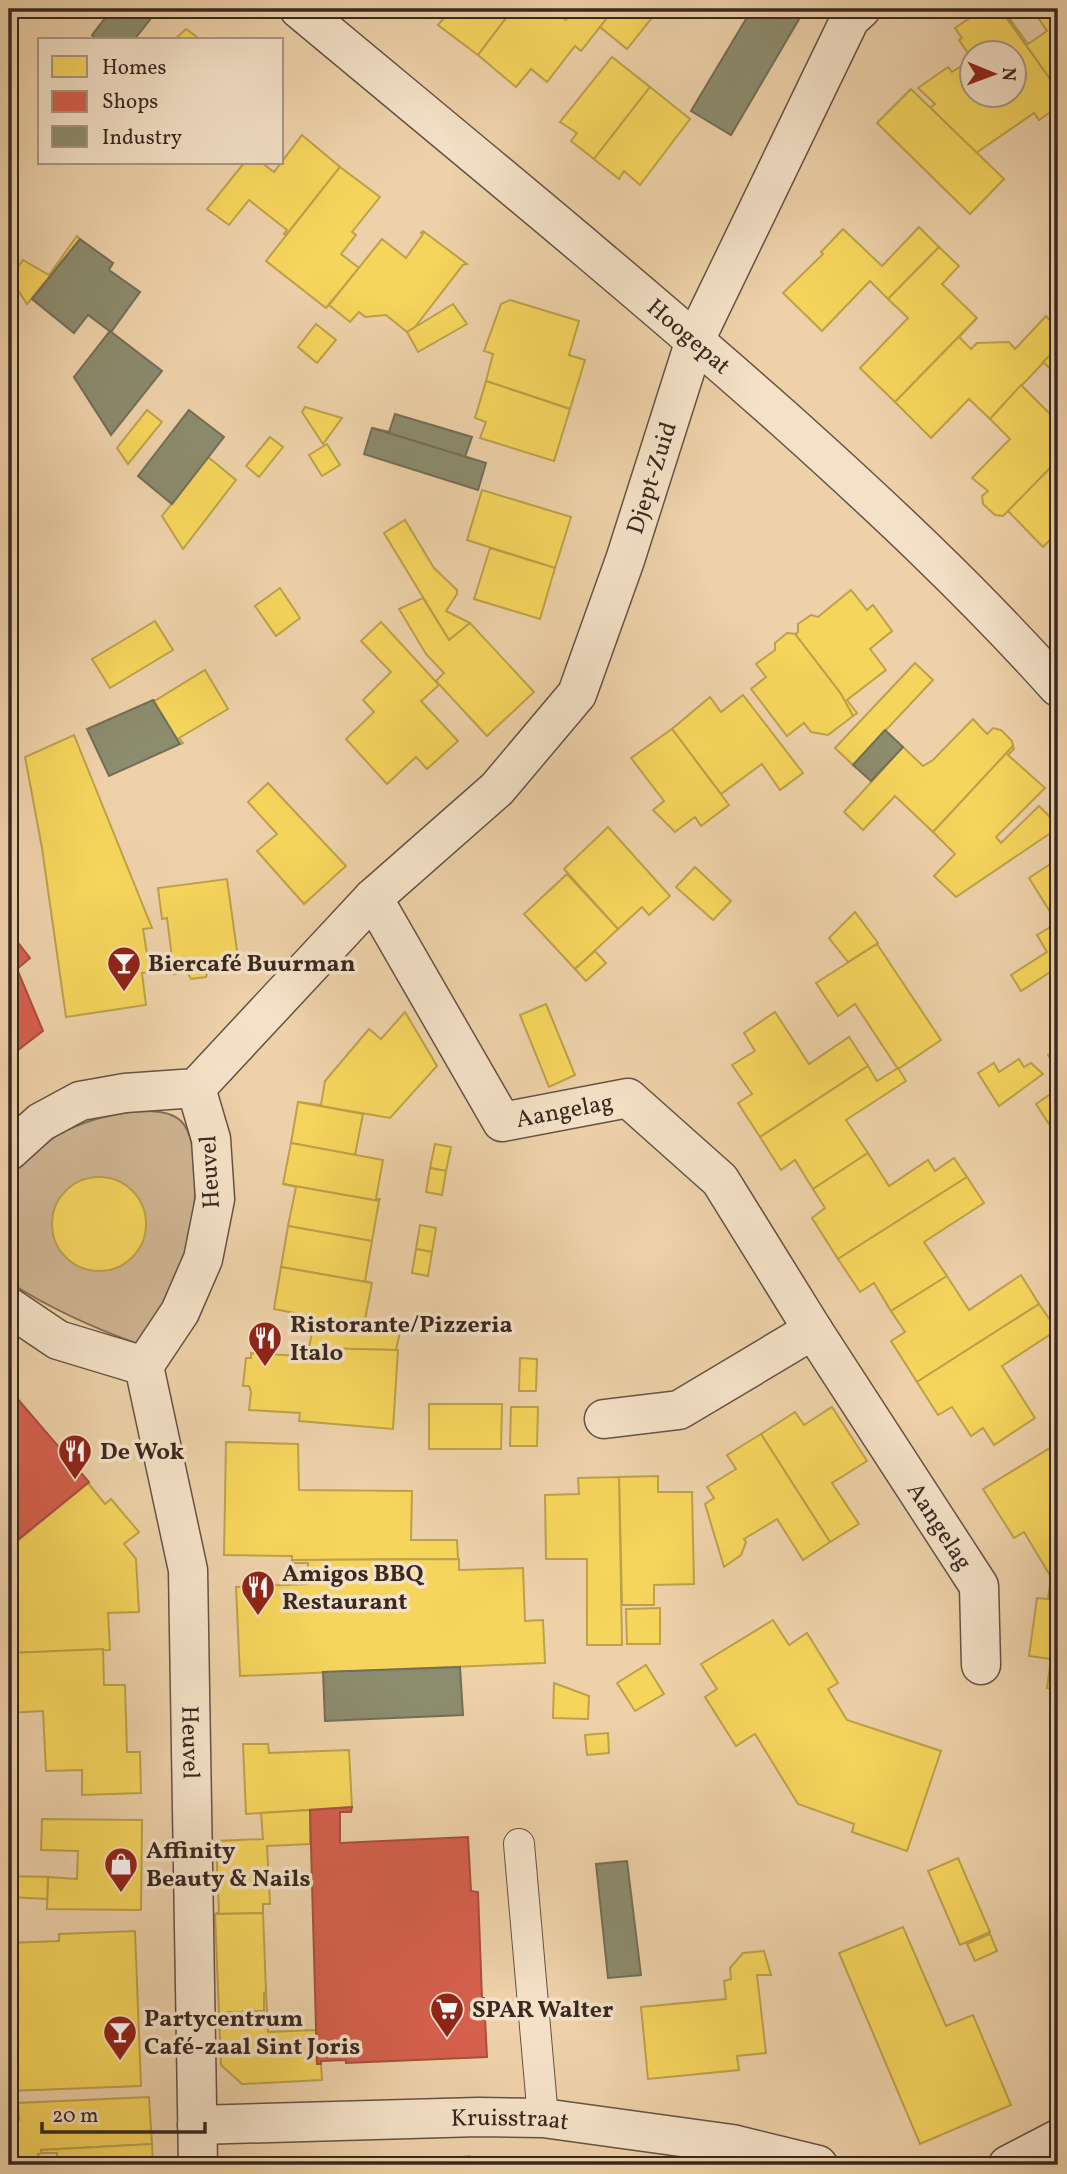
<svg xmlns="http://www.w3.org/2000/svg" width="1067" height="2174" font-family="Vollkorn,serif">
  <rect width="100%" height="100%" fill="#eed1a9"/>
  <filter id="stains"><feTurbulence type="fractalNoise" baseFrequency=".00286" numOctaves="4"/><feColorMatrix values="0 0 0 0 .2 0 0 0 0 .09 0 0 0 0 .02 0 0 0 .5 -.17"/></filter>
  <radialGradient id="worn" r=".72"><stop offset=".6" stop-color="#630" stop-opacity="0"/><stop offset="1" stop-color="#630" stop-opacity=".3"/></radialGradient>
  <!-- green -->
  <path fill="#cfb492" stroke="#846e5a" stroke-width="2" d="M140,1111C154,1111 170,1111 181,1121C204,1144 195,1240 184,1269C173,1295 155,1320 141,1345C96,1329 49,1308 9,1282V1175C45,1135 86,1116 140,1111Z"/>
  <!-- homes -->
  <g fill="#f6d55c" stroke="#bda14a" stroke-width="2" fill-rule="evenodd">
    <path d="M451,9H513L478,55L438,25Z"/>
    <path d="M513,9H551L566,20L575,9H614L581,51L575,46L547,82L531,69L516,87L478,55Z"/>
    <path d="M614,9H659L627,49L600,27Z"/>
    <path d="M983,9H997L1000,12L1001,10L1058,90V107L1039,120L1034,113L976,153L930,108L935,104L918,88L948,67L952,72L972,59L959,40L962,38L955,28ZM972,52H1014V94H972Z"/>
    <path d="M1032,9H1058V90L1001,10H1003L1028,44L1047,31Z"/>
    <path d="M186,29L201,40H174Z"/>
    <path d="M612,57L650,87L594,159L571,141L577,133L560,122Z"/>
    <path d="M650,87L690,119L640,185L624,171L619,179L594,159Z"/>
    <path d="M911,89L1004,179L970,214L877,123Z"/>
    <path d="M302,135L340,167L286,235L284,234L287,230L249,200L229,225L207,209L244,163H262L274,172Z"/>
    <path d="M340,167L380,197L352,232L356,235L341,254L359,268L326,308L266,261Z"/>
    <path d="M919,227L939,247L888,299L870,281L822,331L783,293L823,254L821,252L843,229L882,266Z"/>
    <path d="M423,231L467,264L463,265L415,327L407,332L386,315L365,317L359,312L350,322L329,305L382,239L406,258L423,234L421,233Z"/>
    <path d="M77,236L80,239L27,304L10,278L23,260L49,275Z"/>
    <path d="M939,247L959,266L942,284L977,318L895,402L860,368L908,318L888,299Z"/>
    <path d="M510,300L579,321L569,355L585,360L570,409L486,381L493,354L484,351L501,304Z"/>
    <path d="M453,304L467,324L418,352L407,332Z"/>
    <path d="M1046,316L1058,329V347L990,419L969,399L931,438L895,402L977,318L959,337L971,349L977,343L1009,342L1015,349Z"/>
    <path d="M316,324L336,340L317,363L298,347Z"/>
    <path d="M1058,347V376L1043,362Z"/>
    <path d="M486,381L570,409L554,461L480,438L486,422L475,418Z"/>
    <path d="M1021,385L1058,422V460L1008,511L1003,516L995,515L983,504L982,496L988,491L972,478L1010,439L990,419Z"/>
    <path d="M305,407L342,418L323,444L302,412Z"/>
    <path d="M147,410L162,422L128,464L117,448Z"/>
    <path d="M270,437L283,447L259,477L246,466Z"/>
    <path d="M327,444L340,465L322,476L309,455Z"/>
    <path d="M208,457L236,480L183,549L162,516Z"/>
    <path d="M1058,460V532L1043,547L1008,511Z"/>
    <path d="M482,490L571,517L555,568L467,540Z"/>
    <path d="M405,520L434,568L457,590V594L446,611L470,623L449,640L384,533Z"/>
    <path d="M490,548L555,568L540,619L474,599Z"/>
    <path d="M280,588L300,618L276,636L255,606Z"/>
    <path d="M851,590L867,610L873,605L892,631L870,649L886,670L847,700L857,713L853,716L841,694L795,634L798,632V624L811,615L818,617Z"/>
    <path d="M423,598L449,640L470,623L534,692L487,736L436,681L444,673L426,654L399,609Z"/>
    <path d="M155,621L173,650L110,688L92,659Z"/>
    <path d="M381,622L439,685L421,701L458,741L427,769L416,757L387,784L346,739L374,712L363,700L391,672L361,641Z"/>
    <path d="M787,633L795,634L841,694L853,716L828,735L811,732L804,723L787,736L751,689L766,677L756,664L775,650V643Z"/>
    <path d="M915,663L933,680L853,765L835,748Z"/>
    <path d="M205,670L228,709L179,738L183,743L180,744L153,700H156Z"/>
    <path d="M743,695L803,773L780,790L762,764L721,794L672,729L710,697L721,712Z"/>
    <path d="M973,719L987,734L993,728L1001,730L1012,741L1013,746L933,832L895,796L863,830L844,812L903,747L923,766L933,760Z"/>
    <path d="M672,729L729,805L701,826L695,817L675,832L653,810L664,801L631,758Z"/>
    <path d="M74,735L152,928L143,929L150,972L142,973L146,1005L66,1017L42,848L25,757Z"/>
    <path d="M1013,746L1014,749L1008,755L1045,788L996,837L1001,843L1039,806L1058,825V828L956,897L934,876L955,854L933,832Z"/>
    <path d="M268,783L346,866L304,904L257,851L277,834L248,802Z"/>
    <path d="M608,827L670,896L649,915L642,907L618,929L564,869Z"/>
    <path d="M1058,859V967L1021,991L1011,975L1047,952L1037,935L1057,923L1029,878Z"/>
    <path d="M695,867L731,901L713,920L676,887Z"/>
    <path d="M567,874L618,929L575,969L524,914Z"/>
    <path d="M227,879L239,965L208,969L206,977L191,979L187,972L174,974L167,918L162,919L158,888Z"/>
    <path d="M855,912L878,943L848,962L829,938Z"/>
    <path d="M877,944L941,1040L898,1069L855,1004L838,1016L816,983Z"/>
    <path d="M595,951L606,963L586,981L575,969Z"/>
    <path d="M546,1004L575,1075L549,1087L520,1015Z"/>
    <path d="M405,1012L437,1066L390,1118L298,1102L321,1105L325,1081L369,1029L381,1039Z"/>
    <path d="M775,1012L809,1064L849,1037L868,1066L760,1137L738,1103L752,1094L732,1065L755,1051L744,1033Z"/>
    <path d="M1058,1048V1071L1048,1055Z"/>
    <path d="M1019,1059L1024,1067L1031,1063L1043,1074L999,1106L978,1073L994,1063L999,1072Z"/>
    <path d="M868,1066L877,1081L898,1068L906,1081L846,1120L868,1153L813,1189L795,1160L781,1170L760,1137Z"/>
    <path d="M1058,1089V1133L1056,1135L1036,1104Z"/>
    <path d="M298,1102L363,1114L355,1155L291,1143Z"/>
    <path d="M291,1143L383,1160L376,1199H380L379,1201L283,1184Z"/>
    <path d="M435,1144L451,1147L446,1171L430,1168Z"/>
    <path d="M868,1153L889,1186L928,1160L935,1171L954,1158L967,1177L838,1259L812,1218L825,1208L813,1189Z"/>
    <path d="M430,1168L446,1171L442,1195L426,1192Z"/>
    <path d="M967,1177L984,1203L924,1242L947,1276L891,1311L874,1283L860,1292L838,1259Z"/>
    <circle cx="99" cy="1224" r="47"/>
    <path d="M283,1184L379,1201L372,1241L288,1226L296,1187Z"/>
    <path d="M420,1225L436,1228L432,1252L416,1249Z"/>
    <path d="M288,1226L372,1241L365,1281L372,1283L281,1267Z"/>
    <path d="M416,1249L432,1252L428,1276L412,1273Z"/>
    <path d="M281,1267L372,1283L364,1325L400,1332L396,1350L309,1348L315,1317L274,1309Z"/>
    <path d="M1021,1275L1039,1304L917,1382L891,1341L905,1332L891,1311L947,1276L969,1310Z"/>
    <path d="M1039,1304L1057,1330L1002,1366L1035,1418L994,1445L983,1428L971,1436L952,1407L938,1415L917,1382Z"/>
    <path d="M317,1348L398,1350L393,1429L299,1421L300,1413L249,1410L251,1392L249,1386H243L246,1358H251V1353L317,1357Z"/>
    <path d="M520,1358L537,1359L536,1391H519Z"/>
    <path d="M429,1404H502L501,1449H429Z"/>
    <path d="M511,1407H538L537,1446H510Z"/>
    <path d="M832,1407L867,1461L832,1483L859,1524L830,1542L761,1434L795,1412L804,1425Z"/>
    <path d="M761,1434L830,1542L803,1560L777,1519L744,1539L746,1542L741,1555L724,1567L705,1504L714,1498L707,1487L736,1469L727,1455Z"/>
    <path d="M226,1442L298,1444L299,1490L412,1491L411,1540H457L458,1559L292,1560V1556L224,1555Z"/>
    <path d="M1058,1443V1690L1047,1688L1051,1659L1029,1656L1037,1598L1048,1599L1051,1577L1024,1532L1014,1538L983,1489Z"/>
    <path d="M658,1476V1492H692L694,1584L654,1585V1605H622L619,1477Z"/>
    <path d="M619,1477L622,1645H587V1559H546L545,1495L579,1494L578,1478Z"/>
    <path d="M88,1483L105,1504L111,1499L139,1532L124,1544L136,1559L139,1612L108,1613L110,1650L9,1653V1548Z"/>
    <path d="M459,1559V1570L523,1568L525,1621L543,1620L545,1663L240,1676L236,1587L308,1584V1563H292V1560Z"/>
    <path d="M660,1608V1644H627L626,1609Z"/>
    <path d="M773,1620L789,1645L807,1633L838,1683L828,1689L847,1720L941,1751L907,1851L852,1832L854,1824L798,1804L755,1734L736,1746L705,1697L717,1689L701,1664Z"/>
    <path d="M103,1649L104,1685H125L127,1752H140L141,1793L82,1795V1770L46,1771L43,1711L9,1713V1653Z"/>
    <path d="M646,1665L664,1694L635,1711L617,1683Z"/>
    <path d="M554,1683L589,1696L588,1719L553,1718Z"/>
    <path d="M608,1733L609,1753L587,1755L585,1735Z"/>
    <path d="M243,1744H268L269,1753L349,1750L352,1807L246,1814Z"/>
    <path d="M310,1810V1844L267,1846L270,1904H263V1913L215,1914L219,1912L216,1841L263,1839L261,1813Z"/>
    <path d="M42,1819L142,1820L141,1910L47,1909L48,1877L77,1879L78,1851L41,1850Z"/>
    <path d="M958,1858L990,1932L960,1945L928,1871Z"/>
    <path d="M9,1876L48,1877L47,1899L9,1897Z"/>
    <path d="M263,1913L266,1992L264,1993V2011L219,2013L215,1914Z"/>
    <path d="M903,1927L946,2026L973,2015L1011,2105L920,2144L839,1953Z"/>
    <path d="M135,1931L141,2086L9,2091V1943L59,1941V1934Z"/>
    <path d="M990,1934L997,1951L975,1961L967,1944Z"/>
    <path d="M764,1951L771,1975H757L766,2053L737,2056L739,2070L648,2079L641,2007L726,1999L724,1981L731,1979L730,1968L743,1953Z"/>
    <path d="M266,1992L268,2032L316,2030L317,2064H321L322,2080L242,2084L221,2065L219,2013L264,2011V1993Z"/>
    <path d="M149,2097L152,2144L41,2150L42,2153L38,2154L39,2158L9,2159V2121L19,2120L18,2103Z"/>
    <path d="M152,2144L153,2165H57V2153H42L41,2150Z"/>
    <path d="M470,2156L471,2165H386Z"/>
  </g>
  <!-- shops -->
  <g fill="#d6604d" stroke="#a74f40" stroke-width="2">
    <path d="M9,931L30,958L17,969L43,1031L9,1057Z"/>
    <path d="M9,1389L89,1482L9,1547Z"/>
    <path d="M352,1807L351,1812H340V1843L468,1837L471,1891L478,1892L482,1998H484L487,2057L346,2063V2060L321,2061V2064H317L310,1810Z"/>
  </g>
  <!-- industry -->
  <g fill="#8c8c6e" stroke="#736e57" stroke-width="2">
    <path d="M112,9H142L152,17L134,40H98L92,35Z"/>
    <path d="M728,9H805L731,135L691,111L746,19Z"/>
    <path d="M80,239L113,263L109,270L140,292L111,332L88,315L74,333L32,299Z"/>
    <path d="M110,331L162,371L111,435L74,377Z"/>
    <path d="M189,410L224,437L172,504L138,476Z"/>
    <path d="M395,414L472,437L465,457L372,428L389,432Z"/>
    <path d="M372,428L486,463L478,490L364,454Z"/>
    <path d="M153,700L180,744L109,776L87,729Z"/>
    <path d="M885,730L903,747L871,781L853,765Z"/>
    <path d="M460,1667L463,1715L325,1721L323,1672Z"/>
    <path d="M627,1861L641,1975L608,1978L596,1864Z"/>
  </g>
  <g fill="none" stroke-linecap="round" stroke-linejoin="round">
    <!-- service casing -->
    <g stroke="#665243" stroke-width="32">
      <path id="service" d="M519,1844L543,2118"/>
    </g>
    <!-- pedestrian casing -->
    <g stroke="#665243" stroke-width="41">
      <path id="pedestrian" d="M144,1366L180,1312L203,1259L215,1199L211,1139L196,1088"/>
    </g>
    <!-- minor casing -->
    <g stroke="#665243" stroke-width="41">
      <g id="minor">
        <path id="s1" d="M299,9C461,144 625,278 783,418C879,504 972,591 1058,687"/>
        <path id="s2" d="M373,898L502,1122L628,1098L720,1180L813,1330L979,1586L981,1665"/>
        <path id="s3" d="M9,1151L41,1122L80,1101L125,1093L196,1088L373,898L497,789L577,694L625,560L695,340L850,19L861,9"/>
        <path id="s4" d="M9,1307L58,1340L144,1366L188,1570L198,2165"/>
        <path d="M604,1419L679,1410L813,1330"/>
        <path id="s5" d="M197,2125L478,2117L543,2118L732,2144L818,2165"/>
        <path d="M1008,2165L1058,2139"/>
      </g>
    </g>
    <!-- service -->
    <use href="#service" stroke="#f4e1c7" stroke-width="30"/>
    <!-- pedestrian -->
    <use href="#pedestrian" stroke="#f4e1c7" stroke-width="38"/>
    <!-- minor -->
    <use href="#minor" stroke="#f4e1c7" stroke-width="38"/>
  </g>
  <!-- icons -->
  <defs>
    <g id="bar-pin" transform="scale(1.75)"><path d="M0 17L-7.5 6A9.5 9.5 0 1 1 7.5 6Z" fill="#8f2418" stroke="#f4e1c7"/><path d="M-6-5H6L.8 .8V4.5H3.5V6h-7V4.5H-.8V.8Z" fill="#fff"/></g>
    <g id="restaurant-pin" transform="scale(1.75)"><path d="M0 17L-7.5 6A9.5 9.5 0 1 1 7.5 6Z" fill="#8f2418" stroke="#f4e1c7"/><path d="M-5-6h1v4h1v-4h1v4h1v-4h1v5L-1.5 .5V6h-2V.5L-5-1ZM5-6V6H3V1.5H1.5Q1.5-4 5-6Z" fill="#fff"/></g>
    <g id="shop-pin" transform="scale(1.75)"><path d="M0 17L-7.5 6A9.5 9.5 0 1 1 7.5 6Z" fill="#8f2418" stroke="#f4e1c7"/><path d="M-5-2.5h2.3a2.7 3.5 0 0 1 5.4 0H5L5.5 6h-11ZM-1.5-2.5h3a1.5 2.3 0 0 0-3 0Z" fill="#fff"/></g>
    <g id="supermarket-pin" transform="scale(1.75)"><path d="M0 17L-7.5 6A9.5 9.5 0 1 1 7.5 6Z" fill="#8f2418" stroke="#f4e1c7"/><path d="M-6-5.5h2.5l.6 2H6L4.5 2H-2.5L-4.4-4H-6ZM-1.5 3.2a1.3 1.3 0 1 0 .1 0ZM3 3.2a1.3 1.3 0 1 0 .1 0Z" fill="#fff"/></g>
  </defs>
  <g fill-rule="evenodd">
    <use href="#bar-pin" x="124" y="963"/>
    <use href="#restaurant-pin" x="265" y="1338"/>
    <use href="#restaurant-pin" x="75" y="1451"/>
    <use href="#restaurant-pin" x="258" y="1587"/>
    <use href="#shop-pin" x="121" y="1864"/>
    <use href="#supermarket-pin" x="447" y="2009"/>
    <use href="#bar-pin" x="120" y="2032"/>
  </g>
  <g text-anchor="middle" stroke-width="7" stroke-linejoin="round" paint-order="stroke">
    <!-- street labels -->
    <g font-size="24" fill="#382821" stroke="#f4e1c7">
      <text dy="8" stroke="none"><textPath href="#s1" startOffset="509">Hoogepat</textPath></text>
      <text dy="8" stroke="none"><textPath href="#s3" startOffset="982">Djept-Zuid</textPath></text>
      <text dy="8" stroke="none"><textPath href="#s2" startOffset="322">Aangelag</textPath></text>
      <text transform="translate(209 1172) rotate(-93)" y="8">Heuvel</text>
      <text dy="8" stroke="none"><textPath href="#s2" startOffset="920">Aangelag</textPath></text>
      <text dy="8" stroke="none"><textPath href="#s4" startOffset="530">Heuvel</textPath></text>
      <text dy="8" stroke="none"><textPath href="#s5" startOffset="313">Kruisstraat</textPath></text>
    </g>
    <!-- poi labels -->
    <g font-size="24" font-weight="bold" fill="#382821" stroke="#f4e1c7" text-anchor="start">
      <text x="148" y="971">Biercafé Buurman</text>
      <text x="290" y="1332">Ristorante/Pizzeria<tspan x="290" dy="28">Italo</tspan></text>
      <text x="100" y="1459">De Wok</text>
      <text x="282" y="1581">Amigos BBQ<tspan x="282" dy="28">Restaurant</tspan></text>
      <text x="146" y="1858">Affinity<tspan x="146" dy="28">Beauty &amp; Nails</tspan></text>
      <text x="472" y="2017">SPAR Walter</text>
      <text x="144" y="2026">Partycentrum<tspan x="144" dy="28">Café-zaal Sint Joris</tspan></text>
    </g>
  </g>
  <!-- margin -->
  <rect width="1067" height="2174" fill="none" stroke="#eed1a9" stroke-width="35"/>
  <rect x="10" y="10" width="1046" height="2153" fill="none" stroke="#382821" stroke-width="3.5"/>
  <rect x="18" y="18" width="1032" height="2139" fill="none" stroke="#382821" stroke-width="2"/>
  <!-- legend -->
  <rect x="38" y="38" width="245" height="126" fill="#f4e1c7" stroke="#a99785" stroke-width="2"/>
  <rect x="52" y="56" width="35" height="21" fill="#f6d55c" stroke="#a99785" stroke-width="2"/>
  <text x="102" y="74" font-size="21" fill="#382821">Homes</text>
  <rect x="52" y="91" width="35" height="21" fill="#d6604d" stroke="#a99785" stroke-width="2"/>
  <text x="102" y="108" font-size="21" fill="#382821">Shops</text>
  <rect x="52" y="126" width="35" height="21" fill="#8c8c6e" stroke="#a99785" stroke-width="2"/>
  <text x="102" y="144" font-size="21" fill="#382821">Industry</text>
  <!-- north arrow -->
  <g transform="translate(993 74) rotate(91)"><circle r="33" fill="#f4e1c7" stroke="#a99785" stroke-width="2"/>
  <path d="M0-5L12 26L0 18L-12 26Z" fill="#8f2418"/>
  <text y="-10" font-size="19" font-weight="bold" text-anchor="middle" fill="#382821">N</text>
  </g>
  <!-- scale -->
  <path d="M42 2122v10h163v-10" fill="none" stroke="#382821" stroke-width="3.5"/>
  <text x="52" y="2122" font-size="21" fill="#382821" stroke="#f4e1c7" stroke-width="5" paint-order="stroke">20 m</text>
  <rect width="100%" height="100%" filter="url(#stains)"/>
  <rect width="100%" height="100%" fill="url(#worn)"/>
</svg>
